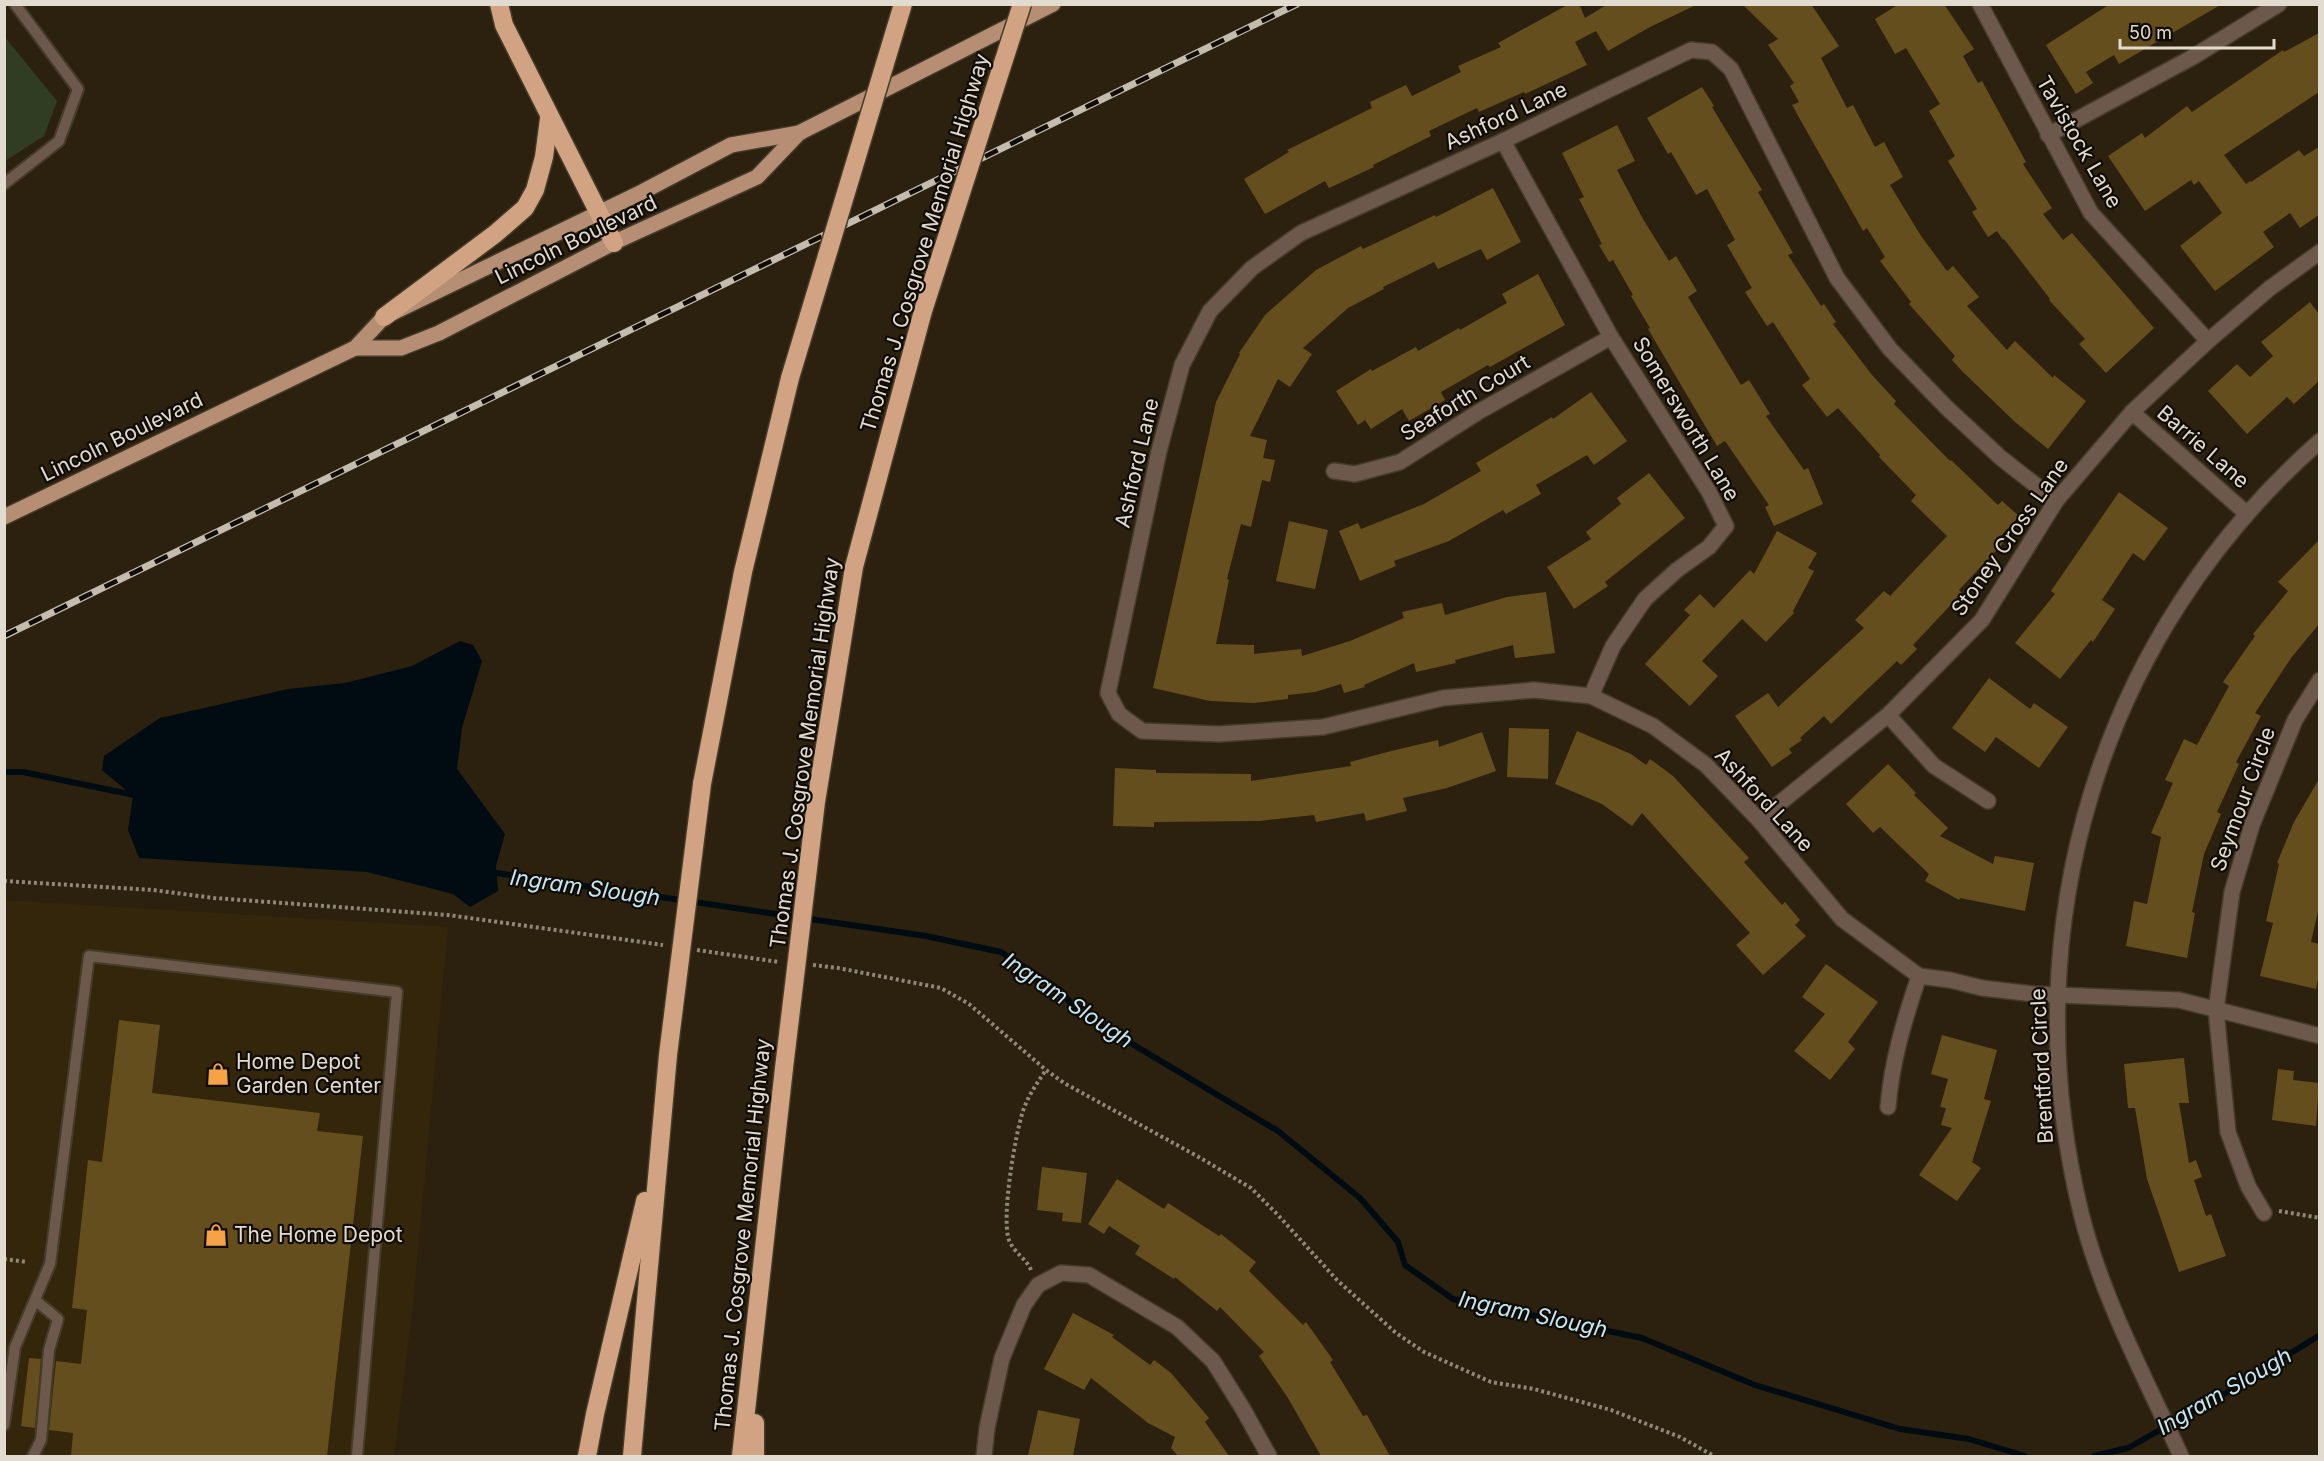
<svg xmlns="http://www.w3.org/2000/svg" width="2324" height="1461" font-family="Inter,sans-serif">
  <rect width="100%" height="100%" fill="#2b210e"/>
  <!-- built -->
  <path fill="#33260b" d="M4,900L448,927L413,1304L394,1456H5Z"/>
  <!-- green -->
  <path fill="#313d22" d="M4,36L57,101L44,136L5,161Z"/>
  <!-- water -->
  <path fill="#000c12" d="M460,641L473,645L482,661L462,728L457,769L505,834L496,866L498,891L470,907L453,894L367,872L139,858L128,830L133,796L102,770L104,756L160,718L288,689L345,683L412,666Z"/>
  <g fill="none" stroke-linecap="round" stroke-linejoin="round">
    <!-- stream -->
    <g stroke="#000c12" stroke-width="6">
      <path d="M4,772H23L139,796"/>
      <path d="M489,872L926,936L1001,952L1060,990L1077,1011L1278,1131L1360,1198L1398,1242L1405,1265L1453,1299L1642,1338L1755,1385L1900,1429L1969,1439L2025,1456"/>
      <path d="M2094,1456L2128,1448L2226,1393L2320,1335"/>
    </g>
  </g>
  <!-- building -->
  <g fill="#654e1d">
    <path d="M1569,4H1579L1585,18L1608,4H1698L1650,27L1608,51L1596,31L1575,42L1587,65L1525,94L1524,92L1479,112L1477,108L1429,131L1431,136L1373,165L1374,167L1329,188L1325,181L1265,214L1244,179L1289,152L1287,150L1372,108L1370,102L1406,85L1412,96L1461,72L1458,66L1501,47L1498,43Z"/>
    <path d="M1742,4H1811L1839,46L1821,58L1847,108L1853,105L1875,147L1884,142L1903,177L1890,185L1921,236L1947,271L1953,266L1979,297L1967,306L2007,350L2015,341L2053,378L2054,375L2086,401L2048,449L2015,422L1962,371L1952,360L1955,356L1909,304L1911,302L1880,261L1885,257L1867,228L1863,231L1792,105L1799,102L1790,86L1794,83L1768,45L1778,39Z"/>
    <path d="M1899,4H1944L1974,49L1963,56L1978,83L1982,81L2026,162L2023,164L2052,208L2043,214L2063,240L2072,233L2154,328L2106,373L2079,344L2085,339L2049,300L2050,299L2004,239L2003,240L1997,231L1988,237L1972,212L1977,209L1948,161L1955,156L1929,111L1940,104L1906,48L1895,54L1875,19Z"/>
    <path d="M2110,4H2222L2119,64L2114,55L2086,72L2093,83L2076,94L2046,45Z"/>
    <path d="M2319,33V92L2224,155L2246,184L2250,181L2251,182L2299,150L2304,156L2319,147V215L2300,228L2290,213L2263,232L2274,247L2215,291L2180,246L2222,213L2199,181L2194,185L2191,180L2145,211L2108,156L2142,133L2145,138L2187,106L2192,112L2283,50L2284,52Z"/>
    <path d="M1702,87L1714,106L1712,107L1762,190L1758,192L1793,253L1788,255L1821,306L1824,304L1836,322L1833,324L1872,375L1896,401L1894,404L1950,461L1951,460L1998,505L2002,501L2019,516L2001,536L2006,540L1959,590L1962,593L1913,645L1917,649L1901,665L1897,661L1831,724L1824,716L1800,738L1802,740L1789,749L1792,753L1772,767L1735,716L1768,693L1778,707L1864,628L1855,620L1884,591L1890,596L1947,536L1911,501L1916,495L1879,457L1880,455L1838,408L1827,417L1802,385L1810,379L1773,322L1767,326L1745,292L1752,288L1727,245L1735,240L1707,189L1696,195L1671,152L1668,154L1647,118Z"/>
    <path d="M1617,125L1635,161L1617,170L1643,219L1669,261L1676,256L1697,291L1688,297L1741,385L1749,380L1770,414L1766,416L1804,470L1808,468L1823,504L1774,526L1765,507L1769,505L1725,441L1717,446L1648,329L1650,328L1631,296L1633,295L1613,260L1609,262L1599,245L1602,244L1579,199L1584,197L1562,153Z"/>
    <path d="M1493,188L1521,242L1487,260L1481,249L1438,269L1434,262L1383,287L1384,289L1348,308L1303,348L1312,354L1290,387L1278,379L1250,436L1267,440L1263,458L1275,460L1270,482L1262,480L1251,527L1241,524L1227,579L1229,580L1216,644L1254,645V654L1301,649L1302,656L1350,641L1404,618L1402,612L1442,603L1445,615L1507,597L1546,592L1555,653L1515,658L1513,645L1455,660L1456,663L1416,672L1414,663L1364,685L1365,687L1344,693L1341,684L1315,692L1288,695V699L1254,703L1210,701L1153,688L1216,402L1240,354L1239,353L1265,315L1316,270L1361,246L1363,249L1435,215L1436,217Z"/>
    <path d="M1538,274L1565,325L1490,367L1488,365L1441,392L1445,400L1409,421L1402,409L1371,429L1365,420L1358,425L1336,391L1371,369L1372,371L1416,347L1418,351L1459,328L1460,330L1507,303L1502,294Z"/>
    <path d="M2310,302L2319,314V381L2294,404L2287,397L2247,434L2208,391L2237,364L2250,377L2273,356L2261,342Z"/>
    <path d="M1591,392L1627,441L1594,465L1587,455L1536,485L1541,494L1506,514L1503,510L1449,541L1394,561L1396,566L1360,581L1339,531L1358,523L1361,529L1424,504L1481,471L1476,463L1552,417L1553,419Z"/>
    <path d="M1649,473L1685,518L1605,582L1608,586L1574,609L1547,567L1591,539L1586,532L1621,504L1617,498Z"/>
    <path d="M2119,492L2168,528L2144,561L2133,553L2102,600L2115,609L2093,642L2091,640L2060,679L2015,643L2055,594L2051,591Z"/>
    <path d="M1289,521L1328,530L1315,589L1276,581Z"/>
    <path d="M1777,531L1817,553L1808,568L1814,571L1793,611L1794,613L1766,642L1742,619L1702,661L1718,676L1690,706L1645,664L1690,615L1684,610L1700,594L1714,608L1750,570L1754,574Z"/>
    <path d="M2319,540V624L2291,658L2255,713L2261,716L2236,762L2239,764L2217,812L2221,814L2204,854L2192,912L2195,913L2187,958L2126,946L2134,901L2147,904L2161,837L2151,833L2173,783L2165,780L2184,739L2197,745L2229,686L2223,682L2255,636L2253,634L2288,591L2278,582Z"/>
    <path d="M1989,678L2030,709L2034,703L2068,727L2039,768L1996,737L1985,752L1952,728Z"/>
    <path d="M1509,728L1549,729L1548,779L1507,777Z"/>
    <path d="M1577,731L1631,754L1646,765L1650,759L1673,776L1749,858L1744,862L1782,905L1785,902L1800,920L1795,925L1806,936L1763,975L1736,945L1750,933L1642,813L1632,826L1602,804L1555,784Z"/>
    <path d="M1482,732L1496,771L1447,788L1403,798L1407,811L1366,821L1364,813L1316,822L1314,815L1259,821L1154,822V827L1113,826L1115,768L1156,770V773L1251,774V781L1351,766L1350,762L1391,751L1438,740L1439,747Z"/>
    <path d="M1888,764L1916,793L1914,795L1948,828L1940,836L1993,864L1995,856L2034,863L2025,911L1960,898L1959,900L1925,881L1929,874L1880,827L1873,833L1846,804Z"/>
    <path d="M2319,779V907L2311,942L2319,944V974L2316,989L2260,976L2273,923L2266,921L2279,864L2277,863L2294,822Z"/>
    <path d="M1826,964L1878,1002L1848,1042L1855,1049L1830,1080L1794,1051L1825,1014L1802,997Z"/>
    <path d="M119,1020L160,1025L152,1093L320,1113L317,1131L363,1136L327,1456H71L73,1433L49,1430L56,1361L81,1364L87,1310L72,1308L88,1160L102,1162Z"/>
    <path d="M1942,1035L1997,1050L1984,1099L1991,1101L1972,1162L1981,1168L1957,1201L1919,1175L1952,1128L1941,1125L1946,1108L1940,1107L1948,1079L1931,1074Z"/>
    <path d="M2184,1058L2189,1103H2179L2189,1163L2196,1160L2202,1177L2194,1180L2206,1216L2211,1214L2226,1256L2179,1272L2147,1179L2135,1108H2128L2124,1064Z"/>
    <path d="M2278,1069L2294,1071L2293,1080L2319,1083L2316,1126L2272,1120Z"/>
    <path d="M1042,1167L1087,1173L1081,1223L1062,1221L1063,1213L1037,1210Z"/>
    <path d="M1117,1179L1164,1209L1168,1203L1219,1236L1221,1234L1256,1262L1249,1271L1303,1325L1306,1322L1333,1360L1330,1362L1363,1416L1367,1415L1390,1456H1321L1288,1398L1259,1356L1264,1352L1220,1307L1217,1311L1175,1277L1174,1279L1135,1254L1140,1246L1109,1226L1104,1234L1088,1224Z"/>
    <path d="M1073,1313L1114,1335L1112,1337L1150,1365L1154,1360L1171,1373L1209,1418L1205,1422L1229,1456H1178L1171,1448L1175,1437L1148,1423L1091,1378L1084,1390L1044,1369Z"/>
    <path d="M29,1358L41,1359L35,1428L21,1426Z"/>
    <path d="M1038,1410L1080,1419L1073,1456H1028Z"/>
  </g>
  <g fill="none" stroke-linecap="round" stroke-linejoin="round">
    <!-- lane casing -->
    <g stroke="#453b29" stroke-width="14">
      <g id="lane">
        <path d="M4,184L59,141L78,89L15,4"/>
        <path d="M4,1425L15,1347L50,1264L89,956L397,992L357,1456"/>
        <path d="M33,1456L41,1440L49,1350L58,1319L35,1300"/>
      </g>
    </g>
    <!-- street casing -->
    <g stroke="#453b29" stroke-width="18">
      <g id="street">
        <path d="M1980,4L2091,213L2208,341"/>
        <path d="M2048,135L2191,58L2279,4"/>
        <path d="M1503,141L1611,337L1709,492L1726,526L1709,547L1677,570L1645,599L1613,646L1591,696"/>
        <path d="M2132,412L2246,513"/>
        <path d="M1334,471L1355,474L1400,462L1480,411L1611,337"/>
        <path d="M2056,501L2001,458L1946,407L1890,349L1837,278L1731,69L1712,52L1691,50L1503,141L1301,233L1252,268L1210,311L1182,365L1159,451L1108,693L1119,714L1142,731L1219,734L1323,727L1443,698L1534,690L1591,696L1653,726L1706,765L1759,820L1842,919L1919,976L1950,980L1982,988L2034,994L2179,1000L2320,1036"/>
        <path d="M1888,715L1934,766L1988,801"/>
        <path d="M1759,820L1888,715L1982,620L2056,501L2132,412L2208,341L2270,288L2320,252"/>
        <path d="M1888,1107C1892,1060 1904,1021 1919,976"/>
        <path d="M2264,1213L2248,1186L2228,1132L2216,1010L2232,892L2252,825L2295,720L2320,680"/>
        <path d="M984,1456L987,1428L1002,1358L1024,1305L1038,1285L1061,1273L1089,1275L1177,1327L1213,1361L1243,1409L1269,1456"/>
        <path d="M2181,1456C2145,1377 2102,1298 2081,1213C2011,929 2099,635 2320,441"/>
      </g>
    </g>
    <!-- primary casing -->
    <g stroke="#453b29" stroke-width="18">
      <g id="primary">
        <path d="M355,348H401L439,333L617,241L757,177L799,133"/>
        <path d="M4,517L355,348L384,317L642,192L731,145L799,133L1053,4"/>
      </g>
    </g>
    <!-- highway casing -->
    <g stroke="#453b29" stroke-width="21">
      <g id="highway">
        <path d="M499,4L504,25L614,243"/>
        <path d="M384,317L495,234L525,208L535,190L544,157L549,119"/>
        <path d="M702,784L743,572L790,378"/>
        <path d="M816,802L854,567L923,311"/>
        <path d="M755,1423V1456"/>
        <path d="M587,1456L595,1414L645,1201"/>
        <path d="M632,1456L668,1055"/>
        <path d="M741,1456L784,1068"/>
      </g>
    </g>
    <!-- path -->
    <g stroke="#8f8777" stroke-width="4" stroke-dasharray="3 3" stroke-linecap="butt">
      <path d="M4,881L153,890L214,898L448,915L663,945"/>
      <path d="M697,950L779,962"/>
      <path d="M813,965L838,968L941,988L969,1004L1046,1070L1064,1083L1197,1156L1251,1188L1277,1214L1337,1280L1396,1333L1424,1352L1491,1382L1534,1389L1611,1410L1680,1437L1714,1456"/>
      <path d="M2279,1211L2320,1218"/>
      <path d="M4,1259L27,1262"/>
      <path d="M1031,1270C1026,1258 1014,1253 1009,1240C1001,1218 1015,1135 1023,1111C1028,1096 1037,1083 1046,1070"/>
    </g>
    <!-- lane -->
    <use href="#lane" stroke="#6c594c" stroke-width="10"/>
    <!-- street -->
    <use href="#street" stroke="#6c594c" stroke-width="15"/>
    <!-- primary -->
    <use href="#primary" stroke="#b58e73" stroke-width="15"/>
    <!-- highway -->
    <use href="#highway" stroke="#d2a382" stroke-width="18"/>
    <!-- rail casing -->
    <g stroke="#c4bcaf" stroke-width="7">
      <path id="rail" d="M4,636L1297,4"/>
    </g>
    <!-- rail -->
    <use href="#rail" stroke="#100c05" stroke-width="4.5" stroke-dasharray="14" stroke-linecap="butt"/>
    <!-- highway-bridge casing -->
    <g stroke="#453b29" stroke-width="21" stroke-linecap="butt">
      <g id="highway-bridge">
        <path d="M923,311L1022,4"/>
        <path d="M790,378L903,4"/>
        <path d="M668,1055L702,784"/>
        <path d="M784,1068L816,802"/>
      </g>
    </g>
    <!-- highway-bridge -->
    <use href="#highway-bridge" stroke="#d2a382" stroke-width="18"/>
  </g>
  <!-- icons -->
  <defs>
    <g id="shop-bare" transform="scale(1.8)"><path d="M-5-2.5h2.3a2.7 3.5 0 0 1 5.4 0H5L5.5 6h-11ZM-1.5-2.5h3a1.5 2.3 0 0 0-3 0Z" fill="#f5a346" stroke="#100c05" stroke-width="2.5" paint-order="stroke"/></g>
  </defs>
  <g fill-rule="evenodd">
    <use href="#shop-bare" x="218" y="1074"/>
    <use href="#shop-bare" x="216" y="1235"/>
  </g>
  <g text-anchor="middle" stroke-width="4.5" stroke-linejoin="round" paint-order="stroke">
    <!-- street labels -->
    <g font-size="21" fill="#e2dbcf" stroke="#100c05">
      <text transform="translate(1506 116) rotate(-25)" y="7">Ashford Lane</text>
      <text transform="translate(2079 142) rotate(60)" y="7">Tavistock Lane</text>
      <text transform="translate(576 240) rotate(-26)" y="7">Lincoln Boulevard</text>
      <text transform="translate(925 243) rotate(-73)" y="7">Thomas J. Cosgrove Memorial Highway</text>
      <text transform="translate(1465 398) rotate(-31)" y="7">Seaforth Court</text>
      <text transform="translate(1686 419) rotate(59)" y="7">Somersworth Lane</text>
      <text transform="translate(122 437) rotate(-26)" y="7">Lincoln Boulevard</text>
      <text transform="translate(2203 447) rotate(41)" y="7">Barrie Lane</text>
      <text transform="translate(1137 463) rotate(-77)" y="7">Ashford Lane</text>
      <text transform="translate(2010 537) rotate(-55)" y="7">Stoney Cross Lane</text>
      <text transform="translate(805 753) rotate(-82)" y="7">Thomas J. Cosgrove Memorial Highway</text>
      <text transform="translate(2243 799) rotate(-70)" y="7">Seymour Circle</text>
      <text transform="translate(1764 800) rotate(47)" y="7">Ashford Lane</text>
      <text transform="translate(2042 1066) rotate(-93)" y="7">Brentford Circle</text>
      <text transform="translate(743 1235) rotate(-84)" y="7">Thomas J. Cosgrove Memorial Highway</text>
    </g>
    <!-- poi labels -->
    <g font-size="21" fill="#e2dbcf" stroke="#100c05" text-anchor="start">
      <text x="236" y="1069">Home Depot<tspan x="236" dy="24">Garden Center</tspan></text>
      <text x="234" y="1242">The Home Depot</text>
    </g>
    <!-- water labels -->
    <g font-size="22" font-style="italic" fill="#c5e7f5" stroke="#100c05">
      <text transform="translate(585 887) rotate(8)" y="8">Ingram Slough</text>
      <text transform="translate(1068 1000) rotate(34)" y="8">Ingram Slough</text>
      <text transform="translate(1533 1314) rotate(12)" y="8">Ingram Slough</text>
      <text transform="translate(2224 1391) rotate(-30)" y="8">Ingram Slough</text>
    </g>
  </g>
  <!-- border -->
  <rect width="2324" height="1461" fill="none" stroke="#e2dbcf" stroke-width="12"/>
  <!-- scale -->
  <path d="M2120 39v9h154v-9" fill="none" stroke="#e2dbcf" stroke-width="3"/>
  <text x="2129" y="39" font-size="18" fill="#e2dbcf" stroke="#100c05" stroke-width="4.5" paint-order="stroke">50 m</text>
</svg>
